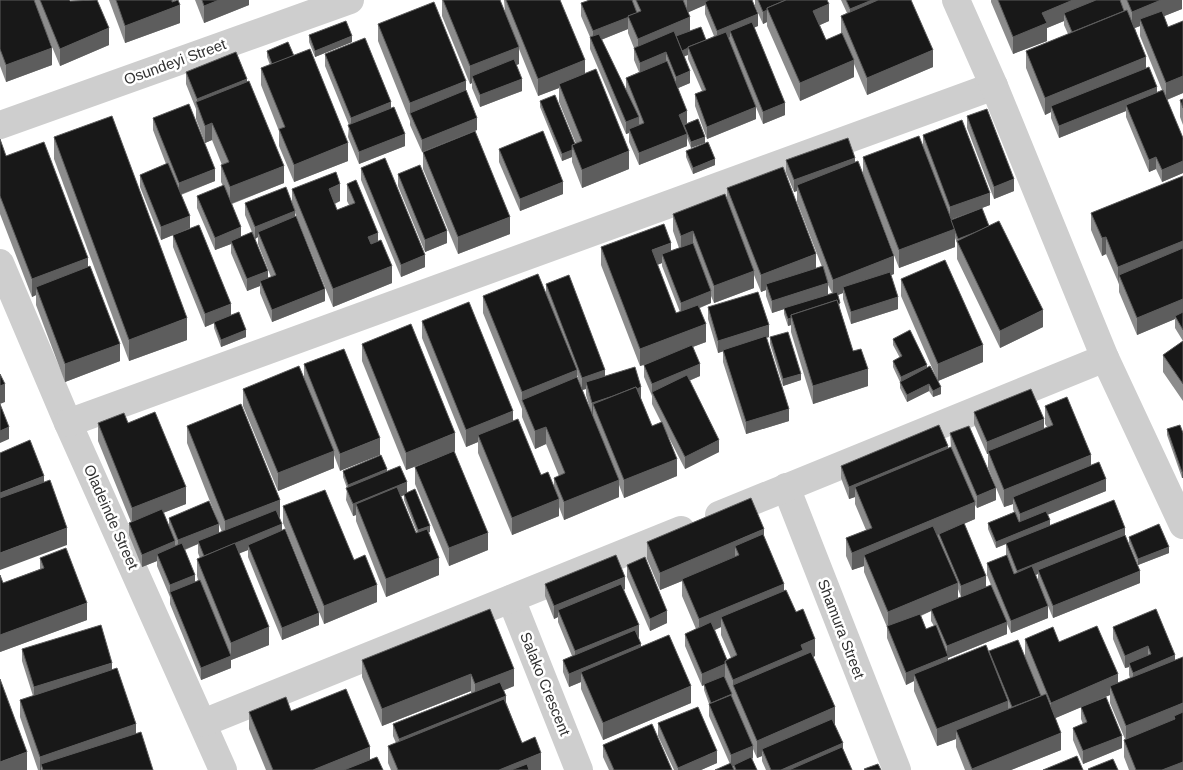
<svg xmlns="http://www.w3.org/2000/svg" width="1183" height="770" font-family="Helvetica,sans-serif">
  <rect width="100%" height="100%" fill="#fff"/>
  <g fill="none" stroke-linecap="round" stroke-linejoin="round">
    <!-- minor -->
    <g stroke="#cecece" stroke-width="28">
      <path d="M0,125L350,0"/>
      <path d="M0,263L68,423L223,770"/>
      <path d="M68,423L994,86"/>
      <path d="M786,487L897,770"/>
      <path d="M719,515L1105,358"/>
      <path d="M511,599L579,770"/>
      <path d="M203,723L681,530"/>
    </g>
    <!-- tertiary -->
    <path stroke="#cecece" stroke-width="28" d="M956,0L994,86L1105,358L1183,525"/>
  </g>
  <!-- wall -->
  <g fill="#8c8c8c" fill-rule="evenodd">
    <path d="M0,0H69L109,45L60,66L48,37L52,65L6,82L0,66Z"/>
    <path d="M109,0H175L180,23L125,43Z"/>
    <path d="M195,0H249V5L204,23Z"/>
    <path d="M442,0H500L505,12L504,0H560L585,74L629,169L582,188L572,162V157L562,161L540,107V101L575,144H576L559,102V88L538,96L519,49V64L516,65L522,91L480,107L472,88V83L470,84L442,16Z"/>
    <path d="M587,0H752L758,26L754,27L785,115L763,124L756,107V119L707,139L695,106V94L702,91L688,59V55L684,56L690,83L678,88L687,123L698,119L691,148L687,138V146L639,165L629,142V133L626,134L590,49V37L581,16V3L588,1ZM705,5V14L714,36L706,40L690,31L688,12ZM628,29V33L634,48V60L639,72L626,78V90L601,40Z"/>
    <path d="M755,0H827L829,21L820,25L826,40L841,34V16L847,13L841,0H911L933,67L867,95L854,64V77L800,101L767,26V22L763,24L755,6Z"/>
    <path d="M991,0H1120L1124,11L1120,0H1182V9L1164,16L1168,27L1183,21V93L1167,100L1183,138V173L1162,182L1156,169L1149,172L1126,117V111L1059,138L1051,118V112L1045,115L1026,68V51L1068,34L1064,25V21L1047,28V41L1013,54L991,2ZM1140,26V36L1162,90L1157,92L1146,68L1135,28Z"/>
    <path d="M378,24L466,90L477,130L422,152L410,125V121L378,41Z"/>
    <path d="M309,35L352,42L315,57L309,42Z"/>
    <path d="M267,51L294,56L348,161L294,182L279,146V131L261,85V68L270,65L267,57Z"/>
    <path d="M325,54L391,108L405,146L359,164L348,137L349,125L325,66Z"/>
    <path d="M186,72L247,82L284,183L232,204L241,237L252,232L245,215V203L292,204V189L340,201L335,204L337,210L349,205L347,201V184L378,241L392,283L333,307L295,213V217L325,301L272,322L260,293V286L247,291L231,253V244L215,250L197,208V196L223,186L221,182V165H222L212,140L205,143L196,119V109L186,84ZM258,237V244L271,277L268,278L255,239Z"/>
    <path d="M1183,99V125L1180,117V100Z"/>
    <path d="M967,116L1014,191L994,199L967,128Z"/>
    <path d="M153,118L215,181L181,195L190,228L161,240L140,187V175L166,164L153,130Z"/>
    <path d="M923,135L990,205L951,219L989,226L1043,327L1000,348L957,259V243L955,238V247L899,268L863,174V157L923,146Z"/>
    <path d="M54,137L187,340L129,361L54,159Z"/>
    <path d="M0,139L6,156L88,267L120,361L65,382L36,305V295L32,297L0,214Z"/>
    <path d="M499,149L563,194L520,211L499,162Z"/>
    <path d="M686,151L715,165L693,174L686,157Z"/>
    <path d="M423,152L510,234L458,254L423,169Z"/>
    <path d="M786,160L855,162L894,274L891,275L898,309L851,324L843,299V293L838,295L840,309L853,351L868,386L813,404L791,332V325L788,326L784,314V309L772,313L766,296V290L761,292L754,275V288L714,303L711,296V303L700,308L706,342L693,347L700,376L689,381L719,452L685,469L668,436L677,476L624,498L619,485V497L564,520L559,507V516L512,535L478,453V442L466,447L422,338V321L513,421L541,475L554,487V478L559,476L546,444L535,449L522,417V409L483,313V296L546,294V284L605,376L641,399L652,426L661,422L652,404V396L644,377V365L640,366L601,265V247L671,251L679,248L673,231V214L727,200V188L816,269L822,267L797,202V191L794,192L786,172ZM662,263V266L680,312L676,313L657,265ZM828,285L832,293L828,294ZM577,375L582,390L586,389V395L591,412L577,377Z"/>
    <path d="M361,168L425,267L401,277L361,180Z"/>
    <path d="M398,174L447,243L425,252L398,186Z"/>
    <path d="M1183,176V401L1163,372V355L1183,341L1175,328V319L1137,335L1119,292V284L1106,254L1102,256L1091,230V213Z"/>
    <path d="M173,235L231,315L246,337L221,347L214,328V323L205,327L173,247Z"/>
    <path d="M901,279L983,362L938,381L941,394L933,397L929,391L907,402L900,388V382L893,367V361L900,358L893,345V339L927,368L936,377L901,296Z"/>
    <path d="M708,307L769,337L766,338L789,421L746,434L723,362V351L718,353L708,319Z"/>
    <path d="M770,337L801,380L783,386L770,344Z"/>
    <path d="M362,344L455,451L406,470L362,361Z"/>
    <path d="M344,349L340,471L334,455V468L278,491L243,406V389L304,378V364Z"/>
    <path d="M1045,406L1091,465L1106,491L1047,515L1050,525L1125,535L1140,583L1053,618L1038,582V574L1035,575L1048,618L1011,633L1007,624V634L948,658V660L989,653L1025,656V639L1059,642L1118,683L1130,678L1129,675V667L1125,668L1113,639V627L1175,660L1183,770H1129L1124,757V740L1125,739L1110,703V695L1097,700L1122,748L1083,764L1073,740V728L1083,724L1081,719V707L1055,718L1061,750L1011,770H965L956,747V739L937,746L914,691V681L906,685L887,638V627L864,572V566L852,570L846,556V538L866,530L855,504V497L849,499L841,478V466L948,448L951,447L950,433L996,500L977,508L975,505V519L964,524L986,587L991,585L987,575V563L1006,556V544L996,548L988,529V523L1014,512L1013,509V504L1004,507L988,468V454H987L974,424V412L1044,428L1047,427L1045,424ZM958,589L961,597L958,598ZM931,611V621L934,626L926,629L921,616Z"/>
    <path d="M98,423H128L186,504L163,513L169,527V518L219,533L222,532L187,443V426L280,517H279L282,531L319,625L282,640L248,557V550L239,553L269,645L231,660V659V668L201,680L170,604V597L157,566V561L142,567L129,535V523L131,522L98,441ZM198,544V553L200,558L197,559V576L198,580L195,582L185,550Z"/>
    <path d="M1167,429L1183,433V478H1182L1167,435Z"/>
    <path d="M415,467L488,550L449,566L415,484Z"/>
    <path d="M343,471L387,472L407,492L430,532L428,533L439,575L386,597L356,521V515L353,516L346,500L347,488L343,477ZM404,495V500L417,533H416L401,496Z"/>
    <path d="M283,506L354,560L377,602L324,624L283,523Z"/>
    <path d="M1129,537L1169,553L1138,565L1129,543Z"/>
    <path d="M764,539L784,591L815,656L813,657L834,724L843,749L852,770H766L762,761V756L757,758L753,749V758L752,759L757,770H715L730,764L709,716V704L704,690V685L702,686L685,646V634L696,629L682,596V581L660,590L647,559V542ZM721,627V635L731,658L727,660L715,630Z"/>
    <path d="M40,558L87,620L0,652V575L3,583L40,569Z"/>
    <path d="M627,565L667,623L650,631L627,577Z"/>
    <path d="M545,584L625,589L624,590L641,646L691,703L603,740L581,689V682L569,687L563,672V660L572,656L558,622V617L554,619L545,596Z"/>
    <path d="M490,609L514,686L504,690L506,702L522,743L541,770H391L388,763V746L396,743L393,736V724L471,693V691L382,726L362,677V660Z"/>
    <path d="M22,649L112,669L136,734L153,770H38L20,717V700L33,696L22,661Z"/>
    <path d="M291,711L370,760L383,770H266L249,729V712Z"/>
    <path d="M658,723L717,763L701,770H674L658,736Z"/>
    <path d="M603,745L672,770H609L603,757Z"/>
  </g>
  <!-- shaded-wall -->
  <g fill="#5d5d5d">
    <path d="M219,0H249V5L204,23V6Z"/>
    <path d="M687,0H718L705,2V5L687,13Z"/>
    <path d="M872,0H900L850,21V9Z"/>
    <path d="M1073,0H1115L1064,13V21L1047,28V41L1013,54V37L1042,13Z"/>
    <path d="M1161,0H1182V9L1142,25L1140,19V26L1132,29V12Z"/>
    <path d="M829,4V21L813,28V11Z"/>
    <path d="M180,5V23L125,43V26Z"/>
    <path d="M767,10V22L763,24V12Z"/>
    <path d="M758,14V26L732,37L730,31V37L717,43V31Z"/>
    <path d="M628,17V29L593,43V31Z"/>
    <path d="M690,17V35L638,56V39Z"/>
    <path d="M109,28V45L60,66V49Z"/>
    <path d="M352,36V42L315,57V51Z"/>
    <path d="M519,47V64L474,82L472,76V83L470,84V66Z"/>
    <path d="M52,48V65L6,82V65Z"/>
    <path d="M688,48V55L682,57V51Z"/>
    <path d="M933,50V67L867,95V78Z"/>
    <path d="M666,52V64L640,75V63Z"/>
    <path d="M1146,57V74L1051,106V112L1045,115V98Z"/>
    <path d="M585,60V77L559,84V88L538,96V79Z"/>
    <path d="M854,60V77L800,101V83Z"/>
    <path d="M690,71V83L676,89V77Z"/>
    <path d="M1183,76V93L1166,100V83Z"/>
    <path d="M247,79V91L197,104V99Z"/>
    <path d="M522,79V91L480,107V95Z"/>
    <path d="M466,81V98L410,113V121V103Z"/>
    <path d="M1157,87V99L1126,105V111L1059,138V126Z"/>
    <path d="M391,102V114L351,130V118Z"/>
    <path d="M785,103V115L763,124V112Z"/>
    <path d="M756,107V119L707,139V127Z"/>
    <path d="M687,111V123L679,127V115Z"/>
    <path d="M639,117V129H629V133L626,134V122Z"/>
    <path d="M477,118V130L422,152V140Z"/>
    <path d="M212,123V140L205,143V126Z"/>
    <path d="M405,134V146L359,164V152Z"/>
    <path d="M687,134V146L639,165V153Z"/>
    <path d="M705,137V143L691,148V142Z"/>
    <path d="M348,143V161L294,182V165Z"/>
    <path d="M572,150V157L562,161V154Z"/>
    <path d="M629,151V169L582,188V170Z"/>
    <path d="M1156,157V169L1149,172V160Z"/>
    <path d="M855,158V170L797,185V191L794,192V180Z"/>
    <path d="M715,159V165L693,174V168Z"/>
    <path d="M1183,161V173L1162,182V170Z"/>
    <path d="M284,166V183L230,204V187Z"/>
    <path d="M215,169V181L179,195V183Z"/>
    <path d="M1014,179V191L994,199V187Z"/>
    <path d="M563,182V194L520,211V199Z"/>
    <path d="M340,184V201L329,206V189Z"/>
    <path d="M990,193V205L950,220V207Z"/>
    <path d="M295,211V223L258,232V237L255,239V227Z"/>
    <path d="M190,216V228L161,240V227Z"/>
    <path d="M510,217V234L458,254V237Z"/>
    <path d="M241,227V240L231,241V244L215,250V238Z"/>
    <path d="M955,229V247L899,268V250Z"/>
    <path d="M447,231V243L425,252V240Z"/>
    <path d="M693,231V248L681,253V236Z"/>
    <path d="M378,233V250L368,254V237Z"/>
    <path d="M1106,237V254L1102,256V238Z"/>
    <path d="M1183,241V259L1119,275L1118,285V267Z"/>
    <path d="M671,243V260L662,254V263L652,267V250Z"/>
    <path d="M816,254V271L766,284V290L761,292V275Z"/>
    <path d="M425,255V267L401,277V265Z"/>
    <path d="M894,256V274L845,293L843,287V293L833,297V280Z"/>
    <path d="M88,258V276L36,287V295L32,297V279Z"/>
    <path d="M392,266V283L333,307V289Z"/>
    <path d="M268,271V283L260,281V286L247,291V279Z"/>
    <path d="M754,271V288L714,303V286Z"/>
    <path d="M828,283V295L772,313V301Z"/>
    <path d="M325,289V301L272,322V310Z"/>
    <path d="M711,291V303L681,315V303Z"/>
    <path d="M898,297V309L851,324V312Z"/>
    <path d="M1183,299V316H1175V319L1137,335V318Z"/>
    <path d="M231,304V316L205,327V314Z"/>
    <path d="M1043,310V327L1000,348V331Z"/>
    <path d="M187,318V340L129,361V340Z"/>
    <path d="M791,318V325L788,326V319Z"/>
    <path d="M706,324V342L640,366V349Z"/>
    <path d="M769,325V337L718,353V341Z"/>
    <path d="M246,330V337L221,347V340Z"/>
    <path d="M120,344V361L65,382V364Z"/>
    <path d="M983,345V362L938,381V364Z"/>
    <path d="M700,364V376L654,395L652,392V396V384Z"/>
    <path d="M927,365V371L901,384V377Z"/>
    <path d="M868,369V386L813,404V386Z"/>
    <path d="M577,370V387L522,400V392Z"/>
    <path d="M605,370V382H586V389L582,390V378Z"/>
    <path d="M801,374V380L783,386V379Z"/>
    <path d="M5,384V402L0,404V386Z"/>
    <path d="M929,384V391L907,402V395Z"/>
    <path d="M641,387V399L593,404V415H592V403Z"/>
    <path d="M941,387V394L933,397V391Z"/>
    <path d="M789,409V421L746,434V422Z"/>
    <path d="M513,411V428L478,435V442L466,447V430Z"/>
    <path d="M1044,419V431L988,451V454H987V442Z"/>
    <path d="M9,427V439L0,443V431Z"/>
    <path d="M546,427V444L535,449V431Z"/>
    <path d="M455,433V451L406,470V453Z"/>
    <path d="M380,438V455L340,471V454Z"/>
    <path d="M719,440V452L685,469V457Z"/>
    <path d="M948,446V458L855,487V497L849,499V487Z"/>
    <path d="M334,451V468L278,491V473Z"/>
    <path d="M1091,455V472L1013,497V504L1004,507V490Z"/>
    <path d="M677,459V476L624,498V480Z"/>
    <path d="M387,469V475L348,491V485Z"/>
    <rect x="1182" y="472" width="1" height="6"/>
    <path d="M44,476V488L0,505V493Z"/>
    <path d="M1106,479V491L1020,526V514Z"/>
    <path d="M619,480V497L564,520V502Z"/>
    <path d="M407,482V494L359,513L356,504V515L353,516V504Z"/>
    <path d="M186,487V504L132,525V508Z"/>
    <path d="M996,488V500L977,508V496Z"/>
    <path d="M559,499V516L512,535V518Z"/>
    <path d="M280,500V517L225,539V521Z"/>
    <path d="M975,502V519L868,564L864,555V566L852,570V553Z"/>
    <path d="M1050,520V526L996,548V542Z"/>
    <path d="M219,524V536L198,541V544L178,552V540Z"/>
    <path d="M282,524V536L248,545V550L204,568V556Z"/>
    <path d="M430,526V532L418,537V530Z"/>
    <path d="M67,528V545L0,570V553Z"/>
    <path d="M1125,528V540L1038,570V574L1017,583V571Z"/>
    <path d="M764,529V547L739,555L735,546V559L682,579V581L660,590V573Z"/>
    <path d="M488,533V550L449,566V548Z"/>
    <path d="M175,541V553L157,554V561L142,567V555Z"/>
    <path d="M1169,547V553L1138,565V559Z"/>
    <path d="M439,558V575L386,597V579Z"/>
    <path d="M1140,571V583L1053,618V606Z"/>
    <path d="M195,575V587L170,592V585Z"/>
    <path d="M986,576V588L961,598V586Z"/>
    <path d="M625,577V589L560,616L558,610V617L554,619V606Z"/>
    <path d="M958,583V600L931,609V611L888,629V612Z"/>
    <path d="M784,584V601L721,617V627L699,637V619Z"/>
    <path d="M377,585V602L324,624V606Z"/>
    <path d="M87,603V620L0,652V635Z"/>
    <path d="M1048,606V618L1011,633V621Z"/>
    <path d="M667,611V623L650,631V619Z"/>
    <path d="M319,613V625L282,640V628Z"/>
    <path d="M1007,622V634L948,658V668L914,674V681L906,685V673L947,656V646Z"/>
    <path d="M639,625V637L575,663V651Z"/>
    <path d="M269,627V645L231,660V643Z"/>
    <path d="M815,639V656L803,661L733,685V680L801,645Z"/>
    <path d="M641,644V656L581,672V682L569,687V674Z"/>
    <path d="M1148,646V658L1129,663V667L1125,668V656Z"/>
    <path d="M1175,655V667L1133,685V673Z"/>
    <path d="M231,656V668L201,680V668Z"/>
    <path d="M112,663V675L34,699V687Z"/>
    <path d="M725,664V676L702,686V674Z"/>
    <path d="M514,669V686L475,702V684Z"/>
    <path d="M471,674V691L382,726V709Z"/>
    <path d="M1118,674V692L1110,686V695L1051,720V703Z"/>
    <path d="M691,686V703L603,740V723Z"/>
    <path d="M506,696V708L399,751V739Z"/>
    <path d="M1008,701V718L956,730V739L937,746V729Z"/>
    <path d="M1183,703V720L1175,719L1174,716V724L1126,743V726Z"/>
    <path d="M835,707V724L764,755L762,749V756L757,758V741Z"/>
    <path d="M136,724V742L41,764V770H40V757Z"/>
    <path d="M1061,733V750L1011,770H972V769Z"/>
    <path d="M1122,736V748L1083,764V751Z"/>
    <path d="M843,743V755L809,770H781Z"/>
    <path d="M753,746V758L731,767V755Z"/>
    <path d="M370,747V765L356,770H313Z"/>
    <path d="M717,751V763L701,770H678V768Z"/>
    <path d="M27,752V770H0V762Z"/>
    <path d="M541,753V770H499Z"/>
    <path d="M1183,762V770H1162Z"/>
  </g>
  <!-- building -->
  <g fill="#181818" stroke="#5d5d5d">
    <path d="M0,0H34L52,48L6,65L0,49Z"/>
    <path d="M40,0H69L70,1L97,0L109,28L60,49Z"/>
    <path d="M116,0H172V2L178,0L180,5L125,26Z"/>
    <path d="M202,0H219L204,6Z"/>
    <path d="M443,0H500L519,47L470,66Z"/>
    <path d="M506,0H560L585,60L538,79Z"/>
    <path d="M590,0H632L637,13L628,16L629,17L593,31L581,3Z"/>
    <path d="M636,0H683L690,17L638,39L628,16L641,11Z"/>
    <path d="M709,0H752L758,14L717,31L705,2Z"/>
    <path d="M758,0H786L767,8V10L763,12Z"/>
    <path d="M786,0H827L829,4L813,11L826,40L842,33L854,60L800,83L767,8Z"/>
    <path d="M846,0H872L850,9Z"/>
    <path d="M878,0H911L933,50L867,78L841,16Z"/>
    <path d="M998,0H1073L1042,13L1047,23L1013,37Z"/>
    <path d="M1096,0H1120L1124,11L1072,32L1064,13Z"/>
    <path d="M1127,0H1161L1132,12Z"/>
    <path d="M434,2L466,81L410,103L378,24Z"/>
    <path d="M1127,10L1146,57L1045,98L1026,51Z"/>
    <path d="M1162,11L1168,27L1183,21V76L1166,83L1140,19Z"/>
    <path d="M346,21L352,36L315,51L309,35Z"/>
    <path d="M752,22L785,103L763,112L730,31Z"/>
    <path d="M701,27L706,40L688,47V48L682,51L676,36Z"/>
    <path d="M674,31L690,71L676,77L666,52L640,63L634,48Z"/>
    <path d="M726,32L756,107L707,127L695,94L706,90L688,47Z"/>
    <path d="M599,34L639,117L626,122L590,37Z"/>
    <path d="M365,38L391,102L351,118L325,54Z"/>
    <path d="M288,42L294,56L272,64L267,51Z"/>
    <path d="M310,49L348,143L294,165L279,129L285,127L261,68Z"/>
    <path d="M236,52L247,79L197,99L186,72Z"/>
    <path d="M514,59L522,79L480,95L472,76Z"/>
    <path d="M667,61L687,111L679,115L687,134L639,153L629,129L644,123L626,78Z"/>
    <path d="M1149,67L1157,87L1059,126L1051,106Z"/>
    <path d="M596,69L629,151L582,170L572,145L582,141L559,84Z"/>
    <path d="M249,81L284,166L230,187L221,165L229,162L212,123L205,126L196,102Z"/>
    <path d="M466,90L477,118L422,140L410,113Z"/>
    <path d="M1163,90L1183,138V161L1162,170L1156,157L1149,160L1126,105Z"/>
    <path d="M555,95L575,144L572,145V150L562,154L540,101Z"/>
    <path d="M1183,99V108L1180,100Z"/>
    <path d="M189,104L215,169L179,183L153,118Z"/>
    <path d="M394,107L405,134L359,152L348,125Z"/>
    <path d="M987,109L1014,179L994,187L967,116Z"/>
    <path d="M112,116L187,318L129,340L54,137Z"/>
    <path d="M698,119L705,137L691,142L684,125Z"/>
    <path d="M962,120L990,193L950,207L923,135Z"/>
    <path d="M475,131L510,217L458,237L423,152Z"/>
    <path d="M543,131L563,182L520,199L499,149Z"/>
    <path d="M919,136L955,229L899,250L863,157Z"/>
    <path d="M848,138L855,158L794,180L786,160Z"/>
    <path d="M0,139L6,156L44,142L88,258L32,279L0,196Z"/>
    <path d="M708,142L715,159L693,168L686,151Z"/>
    <path d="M385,158L425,255L401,265L361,168Z"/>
    <path d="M858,161L894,256L833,280L797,185Z"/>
    <path d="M168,163L190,216L161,227L140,175Z"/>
    <path d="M420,165L447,231L425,240L398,174Z"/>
    <path d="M783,167L816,254L761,275L727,188Z"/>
    <path d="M336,172L340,184L329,189L337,210L355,203L347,184L356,180L378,233L368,237L371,244L381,240L392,266L333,289L292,189Z"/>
    <path d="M1183,176V241L1118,267L1106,237L1102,238L1091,213Z"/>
    <path d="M224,185L241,227L215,238L197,196Z"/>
    <path d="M286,187L295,211L255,227L245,203Z"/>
    <path d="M725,194L754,271L714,286L693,231L681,236L673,214Z"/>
    <path d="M982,208L989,226L976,232L958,239L951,220Z"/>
    <path d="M296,216L325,289L272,310L260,281L276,275L258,232Z"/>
    <path d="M999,221L1043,310L1000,331L957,241Z"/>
    <path d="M664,224L671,243L652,250L676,313L698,305L706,324L640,349L601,247Z"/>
    <path d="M199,225L231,304L205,314L173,235Z"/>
    <path d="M252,232L268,271L247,279L231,241Z"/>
    <path d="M693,243L711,291L681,303L662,254Z"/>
    <path d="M1183,248V299L1137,318L1119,275Z"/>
    <path d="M945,260L983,345L938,364L901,279Z"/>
    <path d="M90,266L120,344L65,364L36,287Z"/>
    <path d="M823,266L828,283L772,301L766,284Z"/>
    <path d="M890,272L898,297L851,312L843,287Z"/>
    <path d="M538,274L577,370L522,392L483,296Z"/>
    <path d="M569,275L605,370L582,378L546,284Z"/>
    <path d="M758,292L769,325L718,341L708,307Z"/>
    <path d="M837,292L840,303L838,304L837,300L791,315V318L788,319L784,308Z"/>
    <path d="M837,300L853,351L861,349L868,369L813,386L791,315Z"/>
    <path d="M469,302L513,411L466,430L422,321Z"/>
    <path d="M239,312L246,330L221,340L214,322Z"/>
    <path d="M1183,312V330L1175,316Z"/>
    <path d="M411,324L455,433L406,453L362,344Z"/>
    <path d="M910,330L927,365L901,377L893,361L902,356L893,339Z"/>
    <path d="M788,332L801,374L783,379L770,337Z"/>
    <path d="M766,336L789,409L746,422L723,350Z"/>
    <path d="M1183,341V384L1163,355Z"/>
    <path d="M692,345L700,364L652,384L644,365Z"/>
    <path d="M344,349L380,438L340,454L304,364Z"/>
    <path d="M299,366L334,451L278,473L243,389Z"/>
    <path d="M930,366L941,387L933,391L929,384L907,395L900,382Z"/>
    <path d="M635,367L641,387L637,389L636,387L613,396L592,403L586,382Z"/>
    <path d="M0,374L5,384L0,386Z"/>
    <path d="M687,375L719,440L685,457L652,392Z"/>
    <path d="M577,377L619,480L564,502L554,478L565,473L546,427L535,431L522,400Z"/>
    <path d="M636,387L652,426L662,422L677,459L624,480L593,404Z"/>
    <path d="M1031,389L1044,419L987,442L974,412Z"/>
    <path d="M1067,397L1091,455L1004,490L988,451L1053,425L1045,406Z"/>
    <path d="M0,404L9,427L0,431Z"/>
    <path d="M241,404L280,500L225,521L187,426Z"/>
    <path d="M155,412L186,487L132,508L98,423L124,413L128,423Z"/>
    <path d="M518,419L541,475L548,472L559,499L512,518L478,435Z"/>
    <path d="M939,425L948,446L849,487L841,466Z"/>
    <path d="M1180,425L1183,433V472H1182L1167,429Z"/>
    <path d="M969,426L996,488L977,496L950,433Z"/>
    <path d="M30,440L44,476L0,493V453Z"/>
    <path d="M951,447L975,502L852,553L846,538L872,528L855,487Z"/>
    <path d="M454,451L488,533L449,548L415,467Z"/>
    <path d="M381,455L387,469L348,485L343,471Z"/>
    <path d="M1099,462L1106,479L1020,514L1013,497Z"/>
    <path d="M400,466L407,482L353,504L346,488Z"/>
    <path d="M50,480L67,528L0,553V498Z"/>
    <path d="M397,487L416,533L427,529L439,558L386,579L356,504Z"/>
    <path d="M415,489L430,526L418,530L404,494Z"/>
    <path d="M325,490L354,560L365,555L377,585L324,606L283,506Z"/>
    <path d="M751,498L764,529L660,573L647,542Z"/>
    <path d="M1114,500L1125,528L1017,571L1006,543Z"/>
    <path d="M209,501L219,524L178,540L169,518Z"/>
    <path d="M162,509L175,541L142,555L129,523Z"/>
    <path d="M276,510L282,524L204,556L198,541Z"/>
    <path d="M1046,511L1050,520L996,542L988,523L1015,512L1019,522Z"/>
    <path d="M964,523L986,576L961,586L939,534Z"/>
    <path d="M1159,524L1169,547L1138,559L1129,537Z"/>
    <path d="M933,526L958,583L888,612L864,555Z"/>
    <path d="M285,529L319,613L282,628L248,545Z"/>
    <path d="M763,534L784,584L699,619L682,579L739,555L735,546Z"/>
    <path d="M1125,535L1140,571L1053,606L1038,570Z"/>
    <path d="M182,543L195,575L170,585L157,554Z"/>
    <path d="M235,543L269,627L231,643L197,559Z"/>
    <path d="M66,548L87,603L0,635V575L3,583L44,568L40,558Z"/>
    <path d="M616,555L625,577L554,606L545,584Z"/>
    <path d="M1007,555L1014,574L1032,566L1048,606L1011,621L987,563Z"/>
    <path d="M645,557L667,611L650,619L627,565Z"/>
    <path d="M200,580L231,656L201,668L170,592Z"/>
    <path d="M621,584L639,625L575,651L558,610Z"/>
    <path d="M991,585L1007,622L947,646L931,609Z"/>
    <path d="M786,590L796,612L803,609L815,639L801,645L803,650L733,680L725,661L737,655L721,617Z"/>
    <path d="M490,609L514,669L475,684L471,674L382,709L362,660Z"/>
    <path d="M1156,609L1175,655L1133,673L1129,663L1151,654L1148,646L1125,656L1113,627Z"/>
    <path d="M920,614L926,629L936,625L948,656L906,673L887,626Z"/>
    <path d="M711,622L727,660L725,661V664L702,674L685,634Z"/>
    <path d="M101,625L112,663L34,687L22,649Z"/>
    <path d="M1097,626L1118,674L1051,703L1025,639L1053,627L1059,642Z"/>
    <path d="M635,630L641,644L569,674L563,660Z"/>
    <path d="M669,635L691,686L603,723L581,672Z"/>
    <path d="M1018,640L1041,696L1012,707L989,651Z"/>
    <path d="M986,645L1008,701L937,729L914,674Z"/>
    <path d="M811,652L835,707L757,741L733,685Z"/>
    <path d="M1183,657V703L1126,726L1110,686Z"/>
    <path d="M117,668L136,724L40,757L20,700Z"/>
    <path d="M724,676L732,694L711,703L704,684Z"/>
    <path d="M0,679L27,752L0,762Z"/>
    <path d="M500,682L506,696L399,739L393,724Z"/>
    <path d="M346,689L370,747L313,770H273L249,712L286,697L291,711Z"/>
    <path d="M1046,694L1061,733L972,769L956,730Z"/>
    <path d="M731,695L753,746L731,755L709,704Z"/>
    <path d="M1106,697L1122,736L1083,751L1073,728L1087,722L1081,707Z"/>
    <path d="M504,699L522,743L535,737L541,753L499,770H398L388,746Z"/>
    <path d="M698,707L717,751L678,768L658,723Z"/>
    <path d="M1183,712V762L1162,770H1136L1124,740L1175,719L1174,716Z"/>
    <path d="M832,719L843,743L781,770H771L762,749Z"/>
    <path d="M652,724L672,770H614L603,745Z"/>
    <path d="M141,732L153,770H43L41,764Z"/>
    <path d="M842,747L852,770H789Z"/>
    <path d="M1077,756L1083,770H1043Z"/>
    <path d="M377,757L383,770H344Z"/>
    <path d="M751,757L757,770H736L734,765Z"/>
    <path d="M1113,759L1118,770H1089L1088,769Z"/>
    <path d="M731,763L734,770H715Z"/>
    <path d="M527,764L529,770H511Z"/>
    <path d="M878,764L881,770H865L864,769Z"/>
  </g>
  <g text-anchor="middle" stroke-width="5" stroke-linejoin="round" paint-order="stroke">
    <!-- street labels -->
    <g font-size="15" fill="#313131" stroke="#fff">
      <text transform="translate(175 62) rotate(-20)" y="5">Osundeyi Street</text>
      <text transform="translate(111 517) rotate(66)" y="5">Oladeinde Street</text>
      <text transform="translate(841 629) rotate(69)" y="5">Shamura Street</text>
      <text transform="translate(545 684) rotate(68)" y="5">Salako Crescent</text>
    </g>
  </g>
</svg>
